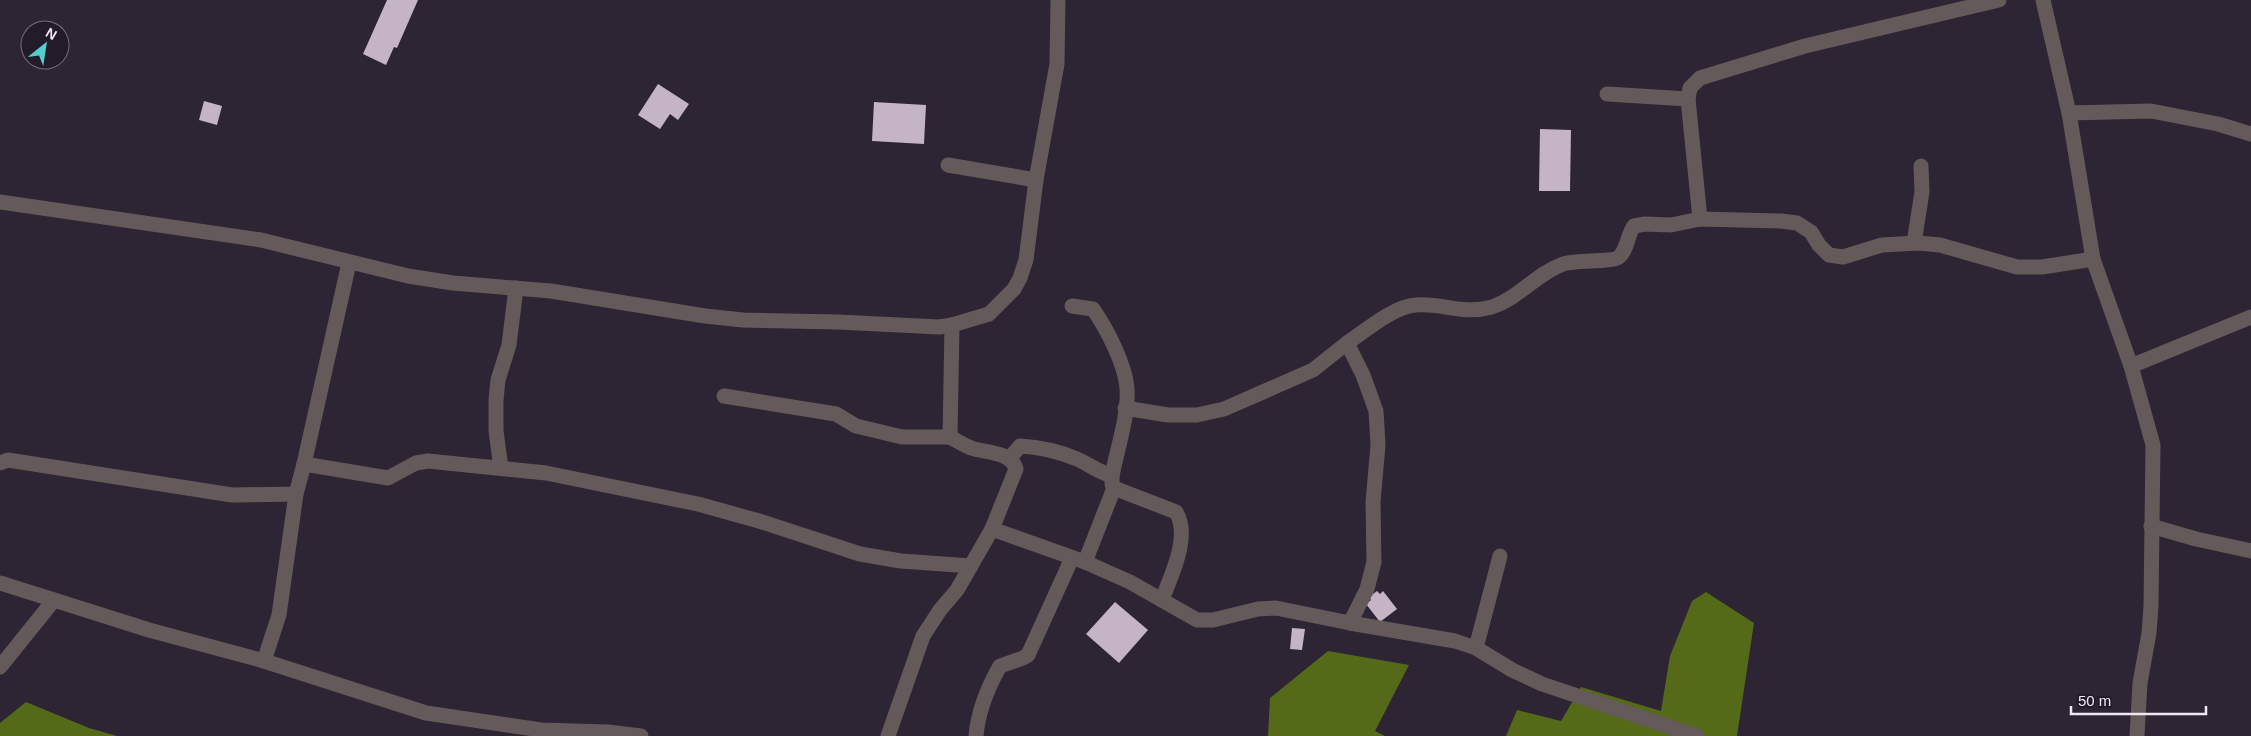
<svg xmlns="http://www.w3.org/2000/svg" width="2251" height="736" font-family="Arial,sans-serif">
  <rect width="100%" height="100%" fill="#2d2434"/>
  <!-- forest -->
  <g fill="#546a19">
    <path d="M1706,592L1754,623L1737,736H1506L1517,710L1561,721L1581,687L1661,711L1670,656L1692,601Z"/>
    <path d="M1328,651L1409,665L1375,731L1385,736H1268L1270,698Z"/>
    <path d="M26,702L89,728L117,736H0V723Z"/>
  </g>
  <!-- building -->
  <g fill="#c5b4c5">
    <path d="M387,0H418L397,48L394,47L386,65L363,54Z"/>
    <path d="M658,84L689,104L678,120L670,114L660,129L638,115Z"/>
    <path d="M204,101L222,106L217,125L199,120Z"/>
    <path d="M874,102L926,105L924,144L872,141Z"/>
    <path d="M1540,129L1571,130L1570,191H1539Z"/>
    <path d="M1377,591L1380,594L1383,591L1397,609L1380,622L1366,604L1371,600L1369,597Z"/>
    <path d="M1115,602L1148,630L1119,663L1086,634Z"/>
    <path d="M1292,628L1305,629L1302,650L1290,649Z"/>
  </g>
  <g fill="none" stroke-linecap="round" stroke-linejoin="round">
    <!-- minor -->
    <g stroke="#655a5a" stroke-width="15">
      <path d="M2043,0L2069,113L2093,259L2131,366L2153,445L2151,606L2149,633L2140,683L2137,736"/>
      <path d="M1607,94L1688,99"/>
      <path d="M2069,113L2151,111L2218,124L2251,134"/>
      <path d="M948,165L1036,180"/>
      <path d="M0,202L261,240L408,276L453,283L551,291L705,316L743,320L838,322L939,327L952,325L950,437C957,441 964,445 971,448C985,453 1011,451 1016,469L992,529"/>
      <path d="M1700,219L1688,99L1690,88L1700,78L1805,46L1999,0"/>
      <path d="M1914,243L1922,192L1921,166"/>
      <path d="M1072,306L1093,309C1107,329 1125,364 1127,388C1129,415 1117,449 1112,476"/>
      <path d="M952,325L989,314L1014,289L1020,278L1026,260L1036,180L1057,64L1058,0"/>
      <path d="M2131,366L2251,317"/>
      <path d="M724,396L836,414L856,426L902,437H950"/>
      <path d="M1125,408L1168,415H1197L1224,409L1313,370L1347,343"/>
      <path d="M1009,459L1020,446C1040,447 1058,451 1077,459C1090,465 1099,472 1112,476V484"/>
      <path d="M0,463L8,460L232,495L296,494"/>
      <path d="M304,464L349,263"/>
      <path d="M501,468L496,431V400L498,380L509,345L516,288"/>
      <path d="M2151,526L2196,539L2251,551"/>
      <path d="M1085,562L1114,488L1176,512C1191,537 1171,575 1162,600"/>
      <path d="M0,583L149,630L264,661L426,713L541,730L608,732L641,736"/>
      <path d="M1350,623L1367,589L1374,562L1373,502L1378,445L1376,411L1363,375L1347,343C1365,331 1394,306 1416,305C1444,303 1462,315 1492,307C1519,298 1536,274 1563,264C1575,260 1614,262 1619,257C1628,249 1627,235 1634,226L1645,224L1671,225L1700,219L1781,221L1797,223L1811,232L1819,245L1829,255L1843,257L1882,245L1918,243L1940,245L2017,267H2042L2093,259"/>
      <path d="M1476,648L1500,556"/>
      <path d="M264,661L279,615L296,494L304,464L388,478L416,463L428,461L546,473L698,504L759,521L860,554L901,561L971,566"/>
      <path d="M0,667L54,600"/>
      <path d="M888,736L923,636L940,610L957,590L992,529L1085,562L1130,582L1197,620H1213L1258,609L1276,608L1350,623L1455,641L1476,648L1512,670L1542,684L1697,736"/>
      <path d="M976,736C978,712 988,687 1000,666L1023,658L1028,655L1072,558"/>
    </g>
  </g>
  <!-- north arrow -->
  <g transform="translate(45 45) rotate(30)"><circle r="24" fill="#231b2a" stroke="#746d7a"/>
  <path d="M0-4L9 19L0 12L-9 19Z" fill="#52cdcf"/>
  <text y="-8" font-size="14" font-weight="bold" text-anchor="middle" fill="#ede8f2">N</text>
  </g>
  <!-- scale -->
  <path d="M2071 706v8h135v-8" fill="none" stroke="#ede8f2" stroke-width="2.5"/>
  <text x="2078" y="706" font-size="15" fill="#ede8f2" stroke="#231b2a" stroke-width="4" paint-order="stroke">50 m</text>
</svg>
